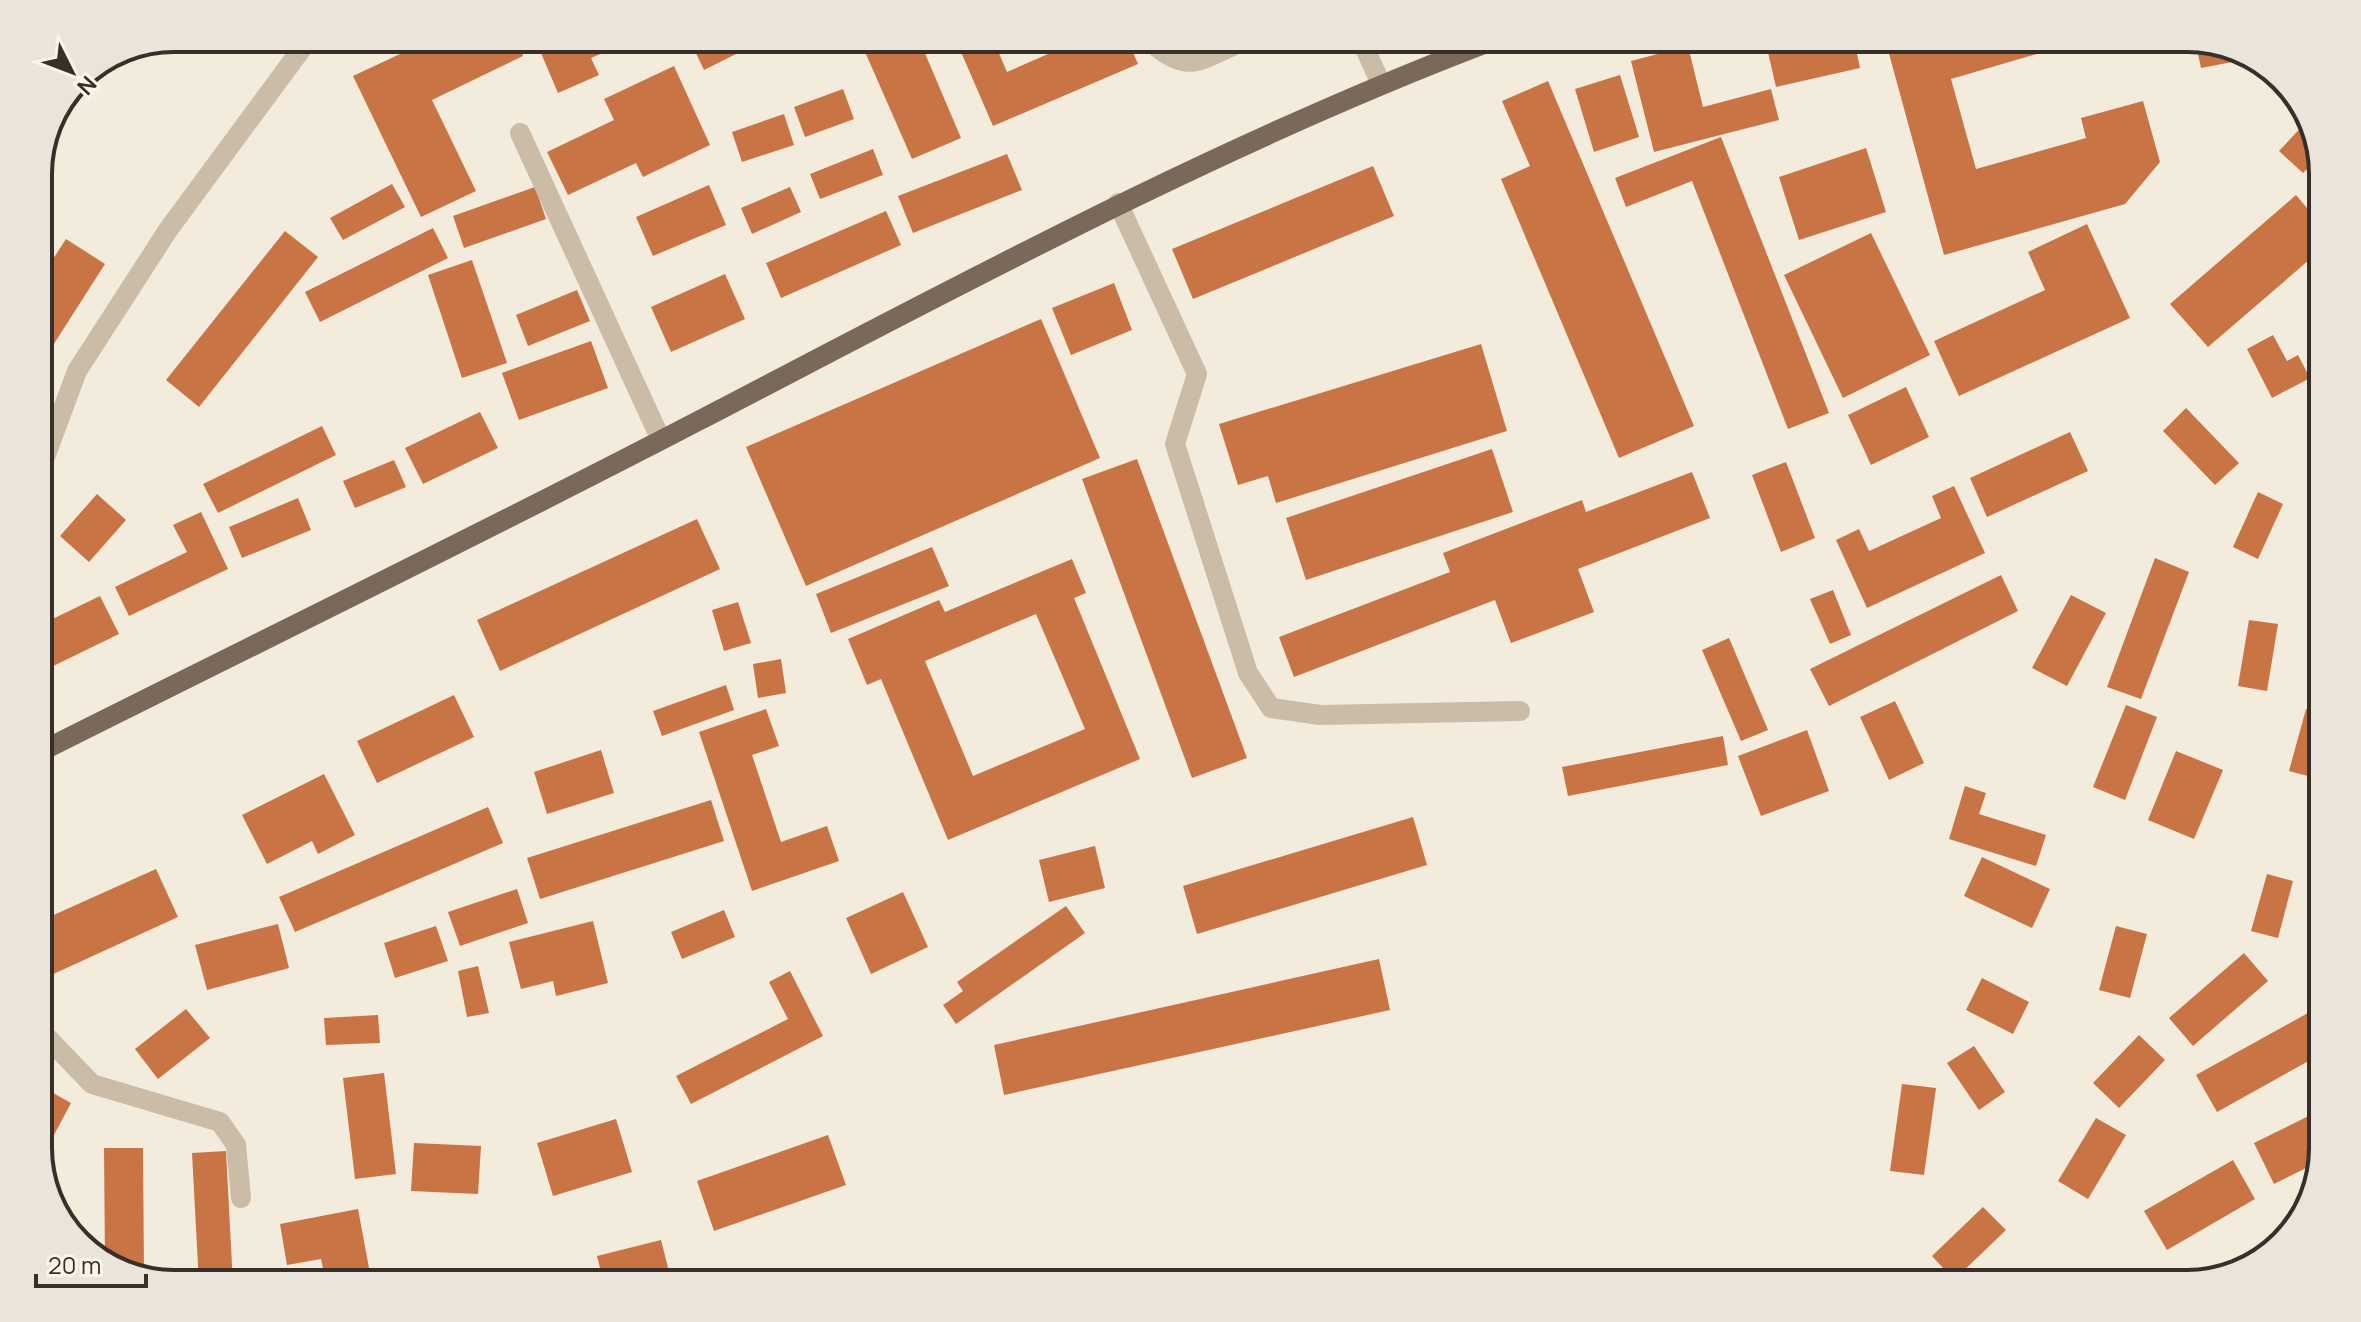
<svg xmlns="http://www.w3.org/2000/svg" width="2361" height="1322" font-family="Manrope,sans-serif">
  <rect width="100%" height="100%" fill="#f3ebdc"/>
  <!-- building -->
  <g fill="#c97444" fill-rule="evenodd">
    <path d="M2092,38L1951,79L1976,169L2086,138L2081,118L2143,101L2160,162L2125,204L1944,255L1885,39Z"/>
    <path d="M1801,40H1854L1860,68L1776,87L1767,48Z"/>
    <path d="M2195,40L2247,54L2248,59L2201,68Z"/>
    <path d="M1073,43H1129L1138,64L993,126L958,45L995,44L1007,72Z"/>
    <path d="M870,44H921L961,138L912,159L862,45Z"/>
    <path d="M692,45H754L704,70Z"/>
    <path d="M519,46L523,56L432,100L476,191L421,217L353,76L415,47Z"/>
    <path d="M538,46H619L591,58L599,75L558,93Z"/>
    <path d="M1688,46L1703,107L1771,89L1779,120L1654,152L1631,61Z"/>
    <path d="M674,66L710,145L643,177L636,163L568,195L547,152L614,120L604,99Z"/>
    <path d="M1620,75L1639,137L1594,152L1575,89Z"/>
    <path d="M1548,81L1694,426L1619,458L1501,179L1530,166L1502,101Z"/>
    <path d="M843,89L854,119L805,137L794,107Z"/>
    <path d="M784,114L794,145L742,162L732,132Z"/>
    <path d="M2308,120L2320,156L2303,173L2279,151Z"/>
    <path d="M1721,137L1829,413L1788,429L1692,181L1626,207L1615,178Z"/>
    <path d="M1866,148L1886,212L1799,240L1779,177Z"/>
    <path d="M873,149L883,175L820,199L810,174Z"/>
    <path d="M1007,154L1022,190L913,233L898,196Z"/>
    <path d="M1373,166L1394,216L1193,299L1172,249Z"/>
    <path d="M392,184L405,207L343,240L330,218Z"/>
    <path d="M709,185L726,225L653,256L636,217Z"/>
    <path d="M535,187L546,219L464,248L453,216Z"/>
    <path d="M790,187L801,212L752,234L741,208Z"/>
    <path d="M2296,195L2323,227V248L2208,347L2170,304Z"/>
    <path d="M886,211L901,245L781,298L766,263Z"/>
    <path d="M2087,224L2130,318L1959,396L1934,341L2045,290L2028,252Z"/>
    <path d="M433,228L448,258L320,322L305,292Z"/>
    <path d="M285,231L318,257L199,407L166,380Z"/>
    <path d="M1871,233L1930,355L1843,398L1784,275Z"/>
    <path d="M66,239L105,264L50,350L38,342V282Z"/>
    <path d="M472,260L507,363L462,378L428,275Z"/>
    <path d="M725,274L745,319L671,352L651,307Z"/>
    <path d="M1114,283L1132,330L1071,355L1052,308Z"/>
    <path d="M577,290L590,321L528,346L516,315Z"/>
    <path d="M1041,319L1100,458L806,586L746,447Z"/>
    <path d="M2273,335L2287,361L2298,355L2310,378L2272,398L2247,349Z"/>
    <path d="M591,341L608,388L519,420L502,373Z"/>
    <path d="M1481,344L1507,431L1276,503L1268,476L1238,485L1219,424Z"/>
    <path d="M1906,387L1929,437L1871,465L1848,415Z"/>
    <path d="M2186,408L2239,463L2215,485L2163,431Z"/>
    <path d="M480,412L498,448L423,484L405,448Z"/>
    <path d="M322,426L336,455L218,513L203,484Z"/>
    <path d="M2070,432L2088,471L1987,517L1970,478Z"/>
    <path d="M1492,449L1513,512L1306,580L1286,518Z"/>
    <path d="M1137,459L1247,758L1192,778L1082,479Z"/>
    <path d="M394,460L406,487L355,508L343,481Z"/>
    <path d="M1786,462L1815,538L1781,552L1752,475Z"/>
    <path d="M1692,472L1710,518L1578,569L1594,612L1511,643L1495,600L1294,677L1279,637L1450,572L1443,553L1582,500L1586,512Z"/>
    <path d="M1954,486L1985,553L1867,608L1836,540L1859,529L1869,551L1941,518L1932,496Z"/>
    <path d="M2258,492L2283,504L2258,559L2233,547Z"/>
    <path d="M97,494L126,520L89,562L60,536Z"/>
    <path d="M298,498L311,530L242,558L229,527Z"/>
    <path d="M201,512L228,569L129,616L115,587L187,552L173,525Z"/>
    <path d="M697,519L720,569L500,671L477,620Z"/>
    <path d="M932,547L949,586L831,633L816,594Z"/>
    <path d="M2155,558L2189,572L2141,699L2107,687Z"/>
    <path d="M1072,559L1086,593L1074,598L1140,759L948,840L881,679L867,685L848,639L939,600L945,612ZM1036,614L1085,729L973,776L925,661Z"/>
    <path d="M2001,575L2018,611L1829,706L1810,669Z"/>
    <path d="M1833,590L1851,635L1830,644L1810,599Z"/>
    <path d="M2071,595L2106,613L2067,686L2032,668Z"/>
    <path d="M100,596L119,634L43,671L38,661V626Z"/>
    <path d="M738,602L751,643L724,651L712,610Z"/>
    <path d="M2249,620L2278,624L2267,691L2238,686Z"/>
    <path d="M1729,638L1768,730L1741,741L1702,650Z"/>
    <path d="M781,659L786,693L758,698L753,664Z"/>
    <path d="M726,685L734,710L662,736L653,711Z"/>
    <path d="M454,695L474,737L377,783L357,741Z"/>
    <path d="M1895,701L1924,763L1889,780L1860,717Z"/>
    <path d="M2126,705L2157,717L2125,800L2093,787Z"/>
    <path d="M766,709L779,746L752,755L781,842L827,826L839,861L752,891L699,732Z"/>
    <path d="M2306,709L2323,714V780L2289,771Z"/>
    <path d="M1807,730L1829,791L1761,816L1738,756Z"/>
    <path d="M1723,736L1728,765L1568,796L1562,767Z"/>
    <path d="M601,750L614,793L547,814L534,772Z"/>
    <path d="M2176,751L2223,770L2194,839L2148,820Z"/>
    <path d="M324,774L355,835L318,854L312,841L267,864L242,815Z"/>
    <path d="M1965,786L1986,793L1979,814L2046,835L2036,866L1949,839Z"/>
    <path d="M711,800L724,841L540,899L527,858Z"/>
    <path d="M488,807L503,843L295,932L279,897Z"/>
    <path d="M1413,817L1427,865L1197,934L1183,886Z"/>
    <path d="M1095,846L1105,888L1049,902L1039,860Z"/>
    <path d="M1982,857L2050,889L2032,928L1964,896Z"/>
    <path d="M156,869L178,917L38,981V922Z"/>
    <path d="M2267,874L2293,881L2278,938L2251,931Z"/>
    <path d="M517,889L528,923L460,946L448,912Z"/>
    <path d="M903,892L928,947L871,974L846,918Z"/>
    <path d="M1066,906L1085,933L956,1024L943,1005L963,991L957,982Z"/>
    <path d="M724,910L735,937L682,959L671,932Z"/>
    <path d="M2323,915V966L2308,962Z"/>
    <path d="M593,921L608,983L556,996L553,981L521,989L509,942Z"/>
    <path d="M278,924L289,968L207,990L195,945Z"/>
    <path d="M436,926L448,961L395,978L384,943Z"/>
    <path d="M2116,926L2147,934L2130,998L2099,990Z"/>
    <path d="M2244,953L2268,981L2193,1046L2169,1018Z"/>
    <path d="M1379,959L1390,1010L1004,1095L994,1045Z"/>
    <path d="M478,966L489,1013L467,1017L458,971Z"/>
    <path d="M790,971L823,1036L691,1104L676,1076L788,1019L769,982Z"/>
    <path d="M1982,978L2029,1002L2013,1034L1966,1010Z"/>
    <path d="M2317,1008L2323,1019V1053L2217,1112L2196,1075Z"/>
    <path d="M186,1009L210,1038L158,1079L135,1049Z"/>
    <path d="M378,1015L380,1043L326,1045L324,1018Z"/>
    <path d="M2139,1035L2165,1060L2119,1108L2093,1083Z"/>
    <path d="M1974,1046L2005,1092L1979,1110L1947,1063Z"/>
    <path d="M384,1073L396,1174L355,1179L343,1078Z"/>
    <path d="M1902,1084L1936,1088L1924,1175L1890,1171Z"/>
    <path d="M46,1089L71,1103L40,1161L38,1103Z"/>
    <path d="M2323,1109L2320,1161L2274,1184L2254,1143Z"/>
    <path d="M2096,1118L2126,1135L2088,1199L2058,1181Z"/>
    <path d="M616,1119L632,1172L553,1196L537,1143Z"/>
    <path d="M828,1135L846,1185L714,1231L697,1181Z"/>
    <path d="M414,1143L481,1146L478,1194L411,1191Z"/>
    <path d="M104,1148H143L144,1276L105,1265Z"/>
    <path d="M226,1151L233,1284H199L192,1153Z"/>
    <path d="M2233,1160L2255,1199L2167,1250L2144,1211Z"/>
    <path d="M1983,1207L2006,1230L1954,1280L1932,1256Z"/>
    <path d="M358,1209L372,1284H326L321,1259L287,1265L280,1224Z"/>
    <path d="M661,1240L672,1283L604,1284L597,1256Z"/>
    <path d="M2280,1240L2255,1266L2211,1278L2210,1276Z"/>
  </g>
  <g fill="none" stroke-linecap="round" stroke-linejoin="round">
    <!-- path -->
    <path stroke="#b7a692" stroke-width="5" stroke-dasharray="4 4" stroke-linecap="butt" d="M1518,1284C1573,1278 1623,1266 1676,1284"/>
    <!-- minor -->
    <g stroke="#cbbca8" stroke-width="20">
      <path d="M1362,42L1381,84"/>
      <path d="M1152,43C1188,75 1200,60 1239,43"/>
      <path d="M520,133L661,440"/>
      <path d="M1118,203L1197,374L1175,444L1248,673L1271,708L1320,715L1520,711"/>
      <path d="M38,476L77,371L168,230L303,47"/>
      <path d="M38,1028L92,1084L220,1122L236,1145L241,1198"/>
    </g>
    <!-- major -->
    <path stroke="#7a6859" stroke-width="20" d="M38,753C259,642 481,534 700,420C960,285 1218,145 1492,41"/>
  </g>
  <!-- crop -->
  <path d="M0 0H2361V1322H0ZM174 52H2187A122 122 0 0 1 2309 174V1148A122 122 0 0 1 2187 1270H174A122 122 0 0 1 52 1148V174A122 122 0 0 1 174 52Z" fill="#eae4da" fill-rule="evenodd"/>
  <path fill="none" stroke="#382f28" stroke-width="4" d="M174 52H2187A122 122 0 0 1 2309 174V1148A122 122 0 0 1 2187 1270H174A122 122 0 0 1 52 1148V174A122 122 0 0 1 174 52Z"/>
  <!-- north arrow -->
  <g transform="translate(72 72) rotate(132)" stroke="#faf4e9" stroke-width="6" paint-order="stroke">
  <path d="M0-6L14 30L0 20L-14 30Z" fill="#382f28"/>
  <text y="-12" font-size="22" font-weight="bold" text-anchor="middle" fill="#382f28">N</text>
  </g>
  <!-- scale -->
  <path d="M36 1274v12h110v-12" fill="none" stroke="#382f28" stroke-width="4"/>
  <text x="48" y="1274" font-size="24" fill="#382f28" stroke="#faf4e9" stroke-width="6" paint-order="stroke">20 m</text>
</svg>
